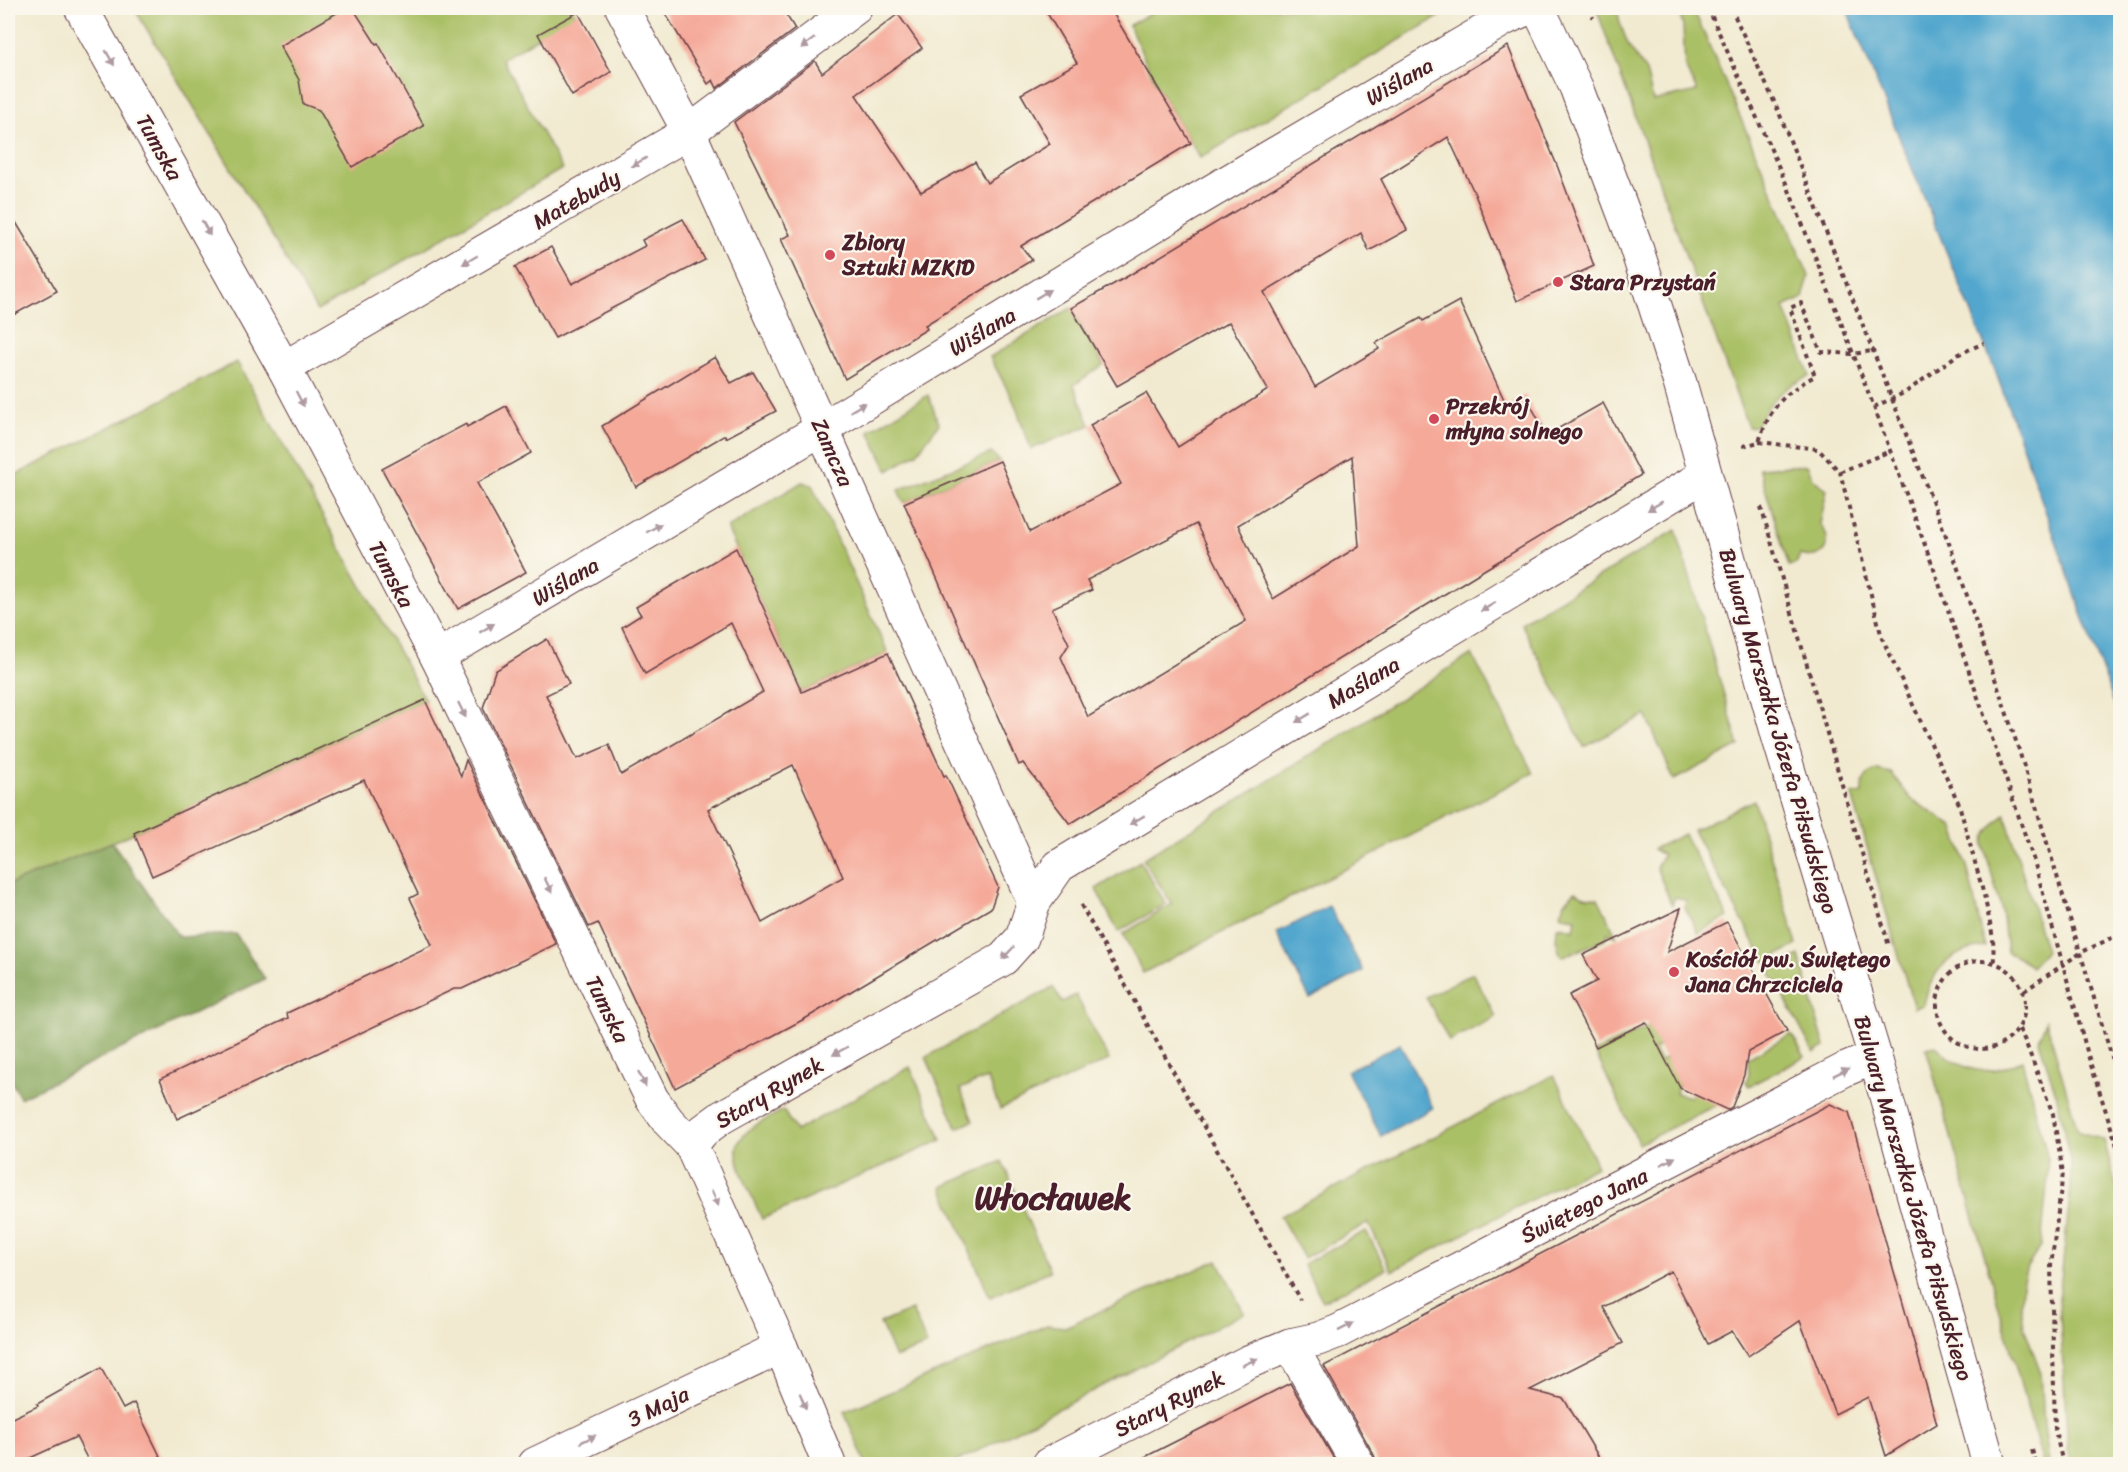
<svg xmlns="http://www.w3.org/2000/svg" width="2128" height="1472" font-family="Sriracha,sans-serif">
  <rect width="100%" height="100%" fill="#fbf7ec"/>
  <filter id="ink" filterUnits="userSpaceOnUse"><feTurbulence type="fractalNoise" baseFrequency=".0167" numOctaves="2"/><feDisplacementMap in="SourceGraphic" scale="12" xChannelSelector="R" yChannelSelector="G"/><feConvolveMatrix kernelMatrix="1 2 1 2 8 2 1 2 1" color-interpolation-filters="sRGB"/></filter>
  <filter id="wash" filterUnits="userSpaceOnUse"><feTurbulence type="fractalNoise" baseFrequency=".008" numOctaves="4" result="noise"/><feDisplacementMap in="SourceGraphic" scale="24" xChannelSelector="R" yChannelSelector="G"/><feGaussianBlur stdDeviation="1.35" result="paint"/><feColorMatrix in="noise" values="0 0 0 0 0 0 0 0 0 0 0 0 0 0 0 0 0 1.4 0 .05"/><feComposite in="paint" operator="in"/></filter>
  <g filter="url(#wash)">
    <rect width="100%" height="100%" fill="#f1ead0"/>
    <!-- green -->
    <g fill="#aac066" stroke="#7a7048" stroke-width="1.5">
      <path d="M134,8H572L576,15L502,59L562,169L317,311Z"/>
      <path d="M1160,8H1454L1200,158L1158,88L1129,25Z"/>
      <path d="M1596,8H1617L1620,23L1629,47L1646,71L1653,101L1697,91L1685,67L1683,26L1678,8H1693L1809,276L1803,298L1784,307L1810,376C1784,386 1768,402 1756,426L1748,427Z"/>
      <path d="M1071,308L1098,354L1103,365L1074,385L1090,425L1031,449L1014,402L990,357Z"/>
      <path d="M237,362L425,700L134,833L8,885V479Z"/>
      <path d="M928,395L939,424L917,453L888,471L869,431Z"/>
      <path d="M991,453L1000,461L904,503L898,490Z"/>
      <path d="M1807,465L1814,480L1827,489L1820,524C1836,543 1823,562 1800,555L1796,564L1789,567L1759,468Z"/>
      <path d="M802,482L812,485L888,653L802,692L727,528Z"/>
      <path d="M1676,530L1739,746L1674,780L1646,715L1584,747L1521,623Z"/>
      <path d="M1472,654L1533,773L1143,973L1123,934L1172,904L1143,859Z"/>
      <path d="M1878,770L1891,773L1911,799L1953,826L1967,866L1985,947C1949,951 1931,971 1924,1005L1914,1008L1852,795L1862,793C1861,780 1866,773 1878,770Z"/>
      <path d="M1754,800L1797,945L1765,962L1693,830Z"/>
      <path d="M2005,814L2046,951L2031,967L2019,958L2007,952L2002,911L1984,846C1984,832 1995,824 2005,814Z"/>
      <path d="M1684,834L1728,917L1698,933L1685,907L1686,900L1675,897L1672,905L1656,867L1663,855L1653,849Z"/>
      <path d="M1140,861L1166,904L1118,932L1096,889Z"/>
      <path d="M1575,891L1584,896L1598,898L1617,937L1608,933L1605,939L1575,952L1572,951V953L1563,957L1560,955L1557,943L1559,942L1556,941L1557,927L1559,928L1560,926L1574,930L1576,918L1561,916L1562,914L1560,913L1565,902L1568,901L1567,900Z"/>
      <path d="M1799,955L1825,1047L1814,1053L1770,971Z"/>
      <path d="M1473,973L1496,1017L1449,1041L1426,997Z"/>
      <path d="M1053,987L1062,1002L1076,995L1109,1060L1000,1109L987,1078L960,1089L973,1121L957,1128L926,1057Z"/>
      <path d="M2046,1020L2078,1131L2104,1140L2120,1201V1464H2071L2068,1449L2059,1299L2071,1186V1160L2056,1094L2039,1040Z"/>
      <path d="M1649,1026L1660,1046L1654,1049L1660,1061L1667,1058L1679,1083L1676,1093L1690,1097L1695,1086L1718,1104L1639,1144L1595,1052Z"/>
      <path d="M1791,1034L1805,1057L1749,1086L1746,1082L1749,1074L1748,1058Z"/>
      <path d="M1936,1046C1964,1073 1987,1078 2022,1060L2047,1154L2048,1177L2041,1246L2027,1267L2022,1284L2021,1305L2024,1327L2041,1373L2044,1423L2049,1464H2043L1926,1048Z"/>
      <path d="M910,1067L942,1140L762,1219C756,1204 731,1159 738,1144C745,1127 769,1119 783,1110L796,1131Z"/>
      <path d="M1554,1075L1597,1166L1392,1271L1368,1223L1304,1258L1280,1216Z"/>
      <path d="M1002,1161L1050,1271L990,1297L942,1187Z"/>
      <path d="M1366,1231L1386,1269L1323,1301L1303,1264Z"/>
      <path d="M1218,1260L1244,1313L952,1464H866L844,1412L1047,1325L1065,1327Z"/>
      <path d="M912,1310L927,1345L895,1358L880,1323Z"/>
    </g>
    <!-- forest -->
    <path fill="#87a65b" stroke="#686243" stroke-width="1.5" d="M112,842L179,937L236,934L265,979L20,1098L8,1074V885Z"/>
    <!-- water -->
    <g fill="#52a7ce" stroke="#4e637c" stroke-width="1.5">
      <path d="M1846,8H2120V720L1995,370Z"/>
      <path d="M1329,906L1363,971L1310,999L1276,933Z"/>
      <path d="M1400,1044L1433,1108L1381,1136L1347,1071Z"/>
    </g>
    <g id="blocks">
      <!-- building -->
      <g fill="#f5a999" fill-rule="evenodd">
        <path d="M345,8H353L376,44L378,43L424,126L352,167L319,110L303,104L299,80L280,46Z"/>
        <path d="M662,8H782L795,29L717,88L713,80L708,84Z"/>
        <path d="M1044,8H1110L1191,143L1021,246L1032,260L925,325L927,329L845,379L781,239L790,235L734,122L815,61L822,73L898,14L922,48L856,95L921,192L975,162L987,183L1050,144L1021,94L1077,63Z"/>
        <path d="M578,12L611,72L572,96L538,34Z"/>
        <path d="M1508,46L1558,168L1594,266L1517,301L1474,192L1448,137L1381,179L1407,230L1369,251L1361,233L1264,292L1315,387L1379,349L1376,343L1421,318L1423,321L1459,301L1507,406L1525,395L1547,435L1603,403L1641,475L1479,573L1070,824L1023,763L1019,765L904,503L1000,461L1030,532L1121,484L1090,425L1146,393L1178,447L1268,390L1229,322L1117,386L1071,308L1128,276ZM1352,456L1359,546L1273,599L1238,525ZM1196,524L1246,621L1088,717L1061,657L1069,644L1052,608L1092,590L1087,580Z"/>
        <path d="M8,209L57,291L8,318Z"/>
        <path d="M683,219L705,260L555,338L515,267L551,247L572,284L645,246L642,240Z"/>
        <path d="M715,357L731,383L753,372L776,411L726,438L725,435L636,487L602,426Z"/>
        <path d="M506,406L531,453L477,483L526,572L458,609L382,469L466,424L467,427Z"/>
        <path d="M736,548L802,692L888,653L944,776L946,775L998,887L991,908L808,1017L675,1088L598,923L589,927L483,708L495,671L547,639L569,684L546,695L577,759L609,745L621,775L763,692L731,623L645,674L622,627L641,615L636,607ZM793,765L843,877L762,923L708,809Z"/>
        <path d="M425,700L461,776L466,760L556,944L462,989H454L177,1119L160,1079L288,1018L287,1013L432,945L410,898L418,894L364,780L152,876L134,833Z"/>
        <path d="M1681,908L1667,952L1727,922L1787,1031L1748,1052L1744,1075L1732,1107L1727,1110L1680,1088L1646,1022L1596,1047L1569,995L1597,981L1583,955Z"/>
        <path d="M1830,1104L1849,1112L1937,1424L1886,1456L1868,1397L1835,1414L1800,1321L1748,1356L1732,1331L1708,1344L1671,1271L1603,1307L1623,1343L1530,1390L1564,1399L1603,1464H1377L1374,1455L1324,1366Z"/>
        <path d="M101,1368L123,1409L134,1403L164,1464H90L76,1437L17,1464H8V1420L38,1406L37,1404Z"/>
        <path d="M1290,1383L1337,1464H1131L1222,1418Z"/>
      </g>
    </g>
  </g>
  <g filter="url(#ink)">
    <use href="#blocks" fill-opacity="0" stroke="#633d44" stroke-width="1.5"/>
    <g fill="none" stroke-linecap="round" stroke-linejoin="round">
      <!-- minor casing -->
      <g stroke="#633d44" stroke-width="35">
        <g id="minor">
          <path d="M81,8L284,368L437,657L652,1099L668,1121L691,1145L781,1347L829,1464"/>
          <path d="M622,8L689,132L1034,902"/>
          <path d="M1538,8L1576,87L1634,241L1680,383L1779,739L1875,1057L1989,1464"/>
          <path d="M284,368L689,132L855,8"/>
          <path d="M437,657L823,428L1190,204L1506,18L1528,8"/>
          <path d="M691,1145L703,1131L722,1117L1003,959L1022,938L1034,902L1059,866L1705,475"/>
          <path d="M1290,1345L1358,1464"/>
          <path d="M535,1464L781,1347"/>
          <path d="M1049,1464L1248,1362L1290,1345L1318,1339L1339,1331L1844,1070L1875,1057"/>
        </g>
      </g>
      <!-- path -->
      <g stroke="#633d44" stroke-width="4" stroke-dasharray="4.5 4.5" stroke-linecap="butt">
        <path d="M1589,8L1593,18"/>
        <path d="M1708,8L1789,190L1874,407L1936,575L2034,861L2090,1062L2120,1155"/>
        <path d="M1731,8L1778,110L1952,551L2018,747L2120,1084"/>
        <path d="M1874,407L1906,392L1957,355L1984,343"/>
        <path d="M1759,442L1818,449L1840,472L1882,638L1959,804L1985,899L1993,938L1994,963"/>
        <path d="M1743,446L1759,442C1769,408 1785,392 1815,376L1790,308L1801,303L1821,352L1853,354L1872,351"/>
        <path d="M1840,472L1890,451"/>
        <path d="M1761,507L1889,946"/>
        <path d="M1081,905L1300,1300"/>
        <circle cx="1981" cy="1005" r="44"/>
        <path d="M2024,991L2082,952L2120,934"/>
        <path d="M2019,1029L2025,1041L2053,1114L2063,1173L2051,1266L2055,1430L2063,1464"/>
        <path d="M2032,1450L2036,1464"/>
      </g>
      <!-- minor -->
      <use href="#minor" stroke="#fff" stroke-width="33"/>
    </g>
    <!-- one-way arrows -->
    <defs><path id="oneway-solid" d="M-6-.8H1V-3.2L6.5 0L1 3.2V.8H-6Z" transform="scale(1.5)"/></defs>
    <g fill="#ae9aa0">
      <use href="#oneway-solid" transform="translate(808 43) rotate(143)"/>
      <use href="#oneway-solid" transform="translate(110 58) rotate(60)"/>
      <use href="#oneway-solid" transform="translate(639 162) rotate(150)"/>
      <use href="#oneway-solid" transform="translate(206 228) rotate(61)"/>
      <use href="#oneway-solid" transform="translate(470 260) rotate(150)"/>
      <use href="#oneway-solid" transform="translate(1043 294) rotate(-31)"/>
      <use href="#oneway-solid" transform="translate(300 399) rotate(62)"/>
      <use href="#oneway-solid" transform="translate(858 407) rotate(-31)"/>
      <use href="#oneway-solid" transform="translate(1655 506) rotate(149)"/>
      <use href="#oneway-solid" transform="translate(654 528) rotate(-30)"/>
      <use href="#oneway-solid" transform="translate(1488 607) rotate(149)"/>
      <use href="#oneway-solid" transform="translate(487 628) rotate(-31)"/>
      <use href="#oneway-solid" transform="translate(462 710) rotate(64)"/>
      <use href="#oneway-solid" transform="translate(1303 718) rotate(149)"/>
      <use href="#oneway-solid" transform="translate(1137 820) rotate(149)"/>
      <use href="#oneway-solid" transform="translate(548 885) rotate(64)"/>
      <use href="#oneway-solid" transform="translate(1008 953) rotate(134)"/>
      <use href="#oneway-solid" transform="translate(840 1051) rotate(151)"/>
      <use href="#oneway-solid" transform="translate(1841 1072) rotate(-26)"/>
      <use href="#oneway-solid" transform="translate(642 1079) rotate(64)"/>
      <use href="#oneway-solid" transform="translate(1668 1161) rotate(-27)"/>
      <use href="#oneway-solid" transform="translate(715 1198) rotate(66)"/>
      <use href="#oneway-solid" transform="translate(1346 1327) rotate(-27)"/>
      <use href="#oneway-solid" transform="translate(1250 1362) rotate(-24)"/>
      <use href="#oneway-solid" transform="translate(803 1401) rotate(68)"/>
      <use href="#oneway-solid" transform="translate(588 1439) rotate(-26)"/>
    </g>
  </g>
  <!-- markers -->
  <g fill="#d1495b" stroke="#fbf7ec" stroke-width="2">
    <circle cx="830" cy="255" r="6"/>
    <circle cx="1558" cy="282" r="6"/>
    <circle cx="1434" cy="419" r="6"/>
    <circle cx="1674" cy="972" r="6"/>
  </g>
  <g text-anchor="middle" stroke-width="4.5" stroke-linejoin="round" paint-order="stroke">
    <!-- street labels -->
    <g font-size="22" fill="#4a1f2b" stroke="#fbf7ec">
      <text transform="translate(1399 81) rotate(-30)" y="8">Wiślana</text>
      <text transform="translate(160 147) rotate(61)" y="8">Tumska</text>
      <text transform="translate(576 199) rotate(-30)" y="8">Matebudy</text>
      <text transform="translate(982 331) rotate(-31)" y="8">Wiślana</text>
      <text transform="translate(833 452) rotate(66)" y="8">Zamcza</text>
      <text transform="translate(392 574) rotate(62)" y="8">Tumska</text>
      <text transform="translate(565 581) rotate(-31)" y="8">Wiślana</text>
      <text transform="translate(1363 682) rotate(-31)" y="8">Maślana</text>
      <text transform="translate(1779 731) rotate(74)" y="8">Bulwary Marszałka Józefa Piłsudskiego</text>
      <text transform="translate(608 1009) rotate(64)" y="8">Tumska</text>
      <text transform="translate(769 1092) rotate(-30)" y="8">Stary Rynek</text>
      <text transform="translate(1914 1198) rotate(74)" y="8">Bulwary Marszałka Józefa Piłsudskiego</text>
      <text transform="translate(1584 1205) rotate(-27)" y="8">Świętego Jana</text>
      <text transform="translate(1169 1403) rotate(-27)" y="8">Stary Rynek</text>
      <text transform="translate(658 1406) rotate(-26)" y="8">3 Maja</text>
    </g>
    <!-- poi labels -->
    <g font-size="22" font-weight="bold" fill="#4a1f2b" stroke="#fbf7ec" text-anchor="start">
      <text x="842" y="250">Zbiory<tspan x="842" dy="25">Sztuki MZKiD</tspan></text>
      <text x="1570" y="290">Stara Przystań</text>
      <text x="1446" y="414">Przekrój<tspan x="1446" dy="25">młyna solnego</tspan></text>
      <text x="1686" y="967">Kościół pw. Świętego<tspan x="1686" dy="25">Jana Chrzciciela</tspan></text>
    </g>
    <!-- town labels -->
    <g font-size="34" font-weight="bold" fill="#4a1f2b" stroke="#fbf7ec">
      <text x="1053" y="1209">Włocławek</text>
    </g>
  </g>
  <!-- margin -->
  <rect width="2128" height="1472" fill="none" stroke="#fbf7ec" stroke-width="30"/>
</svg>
